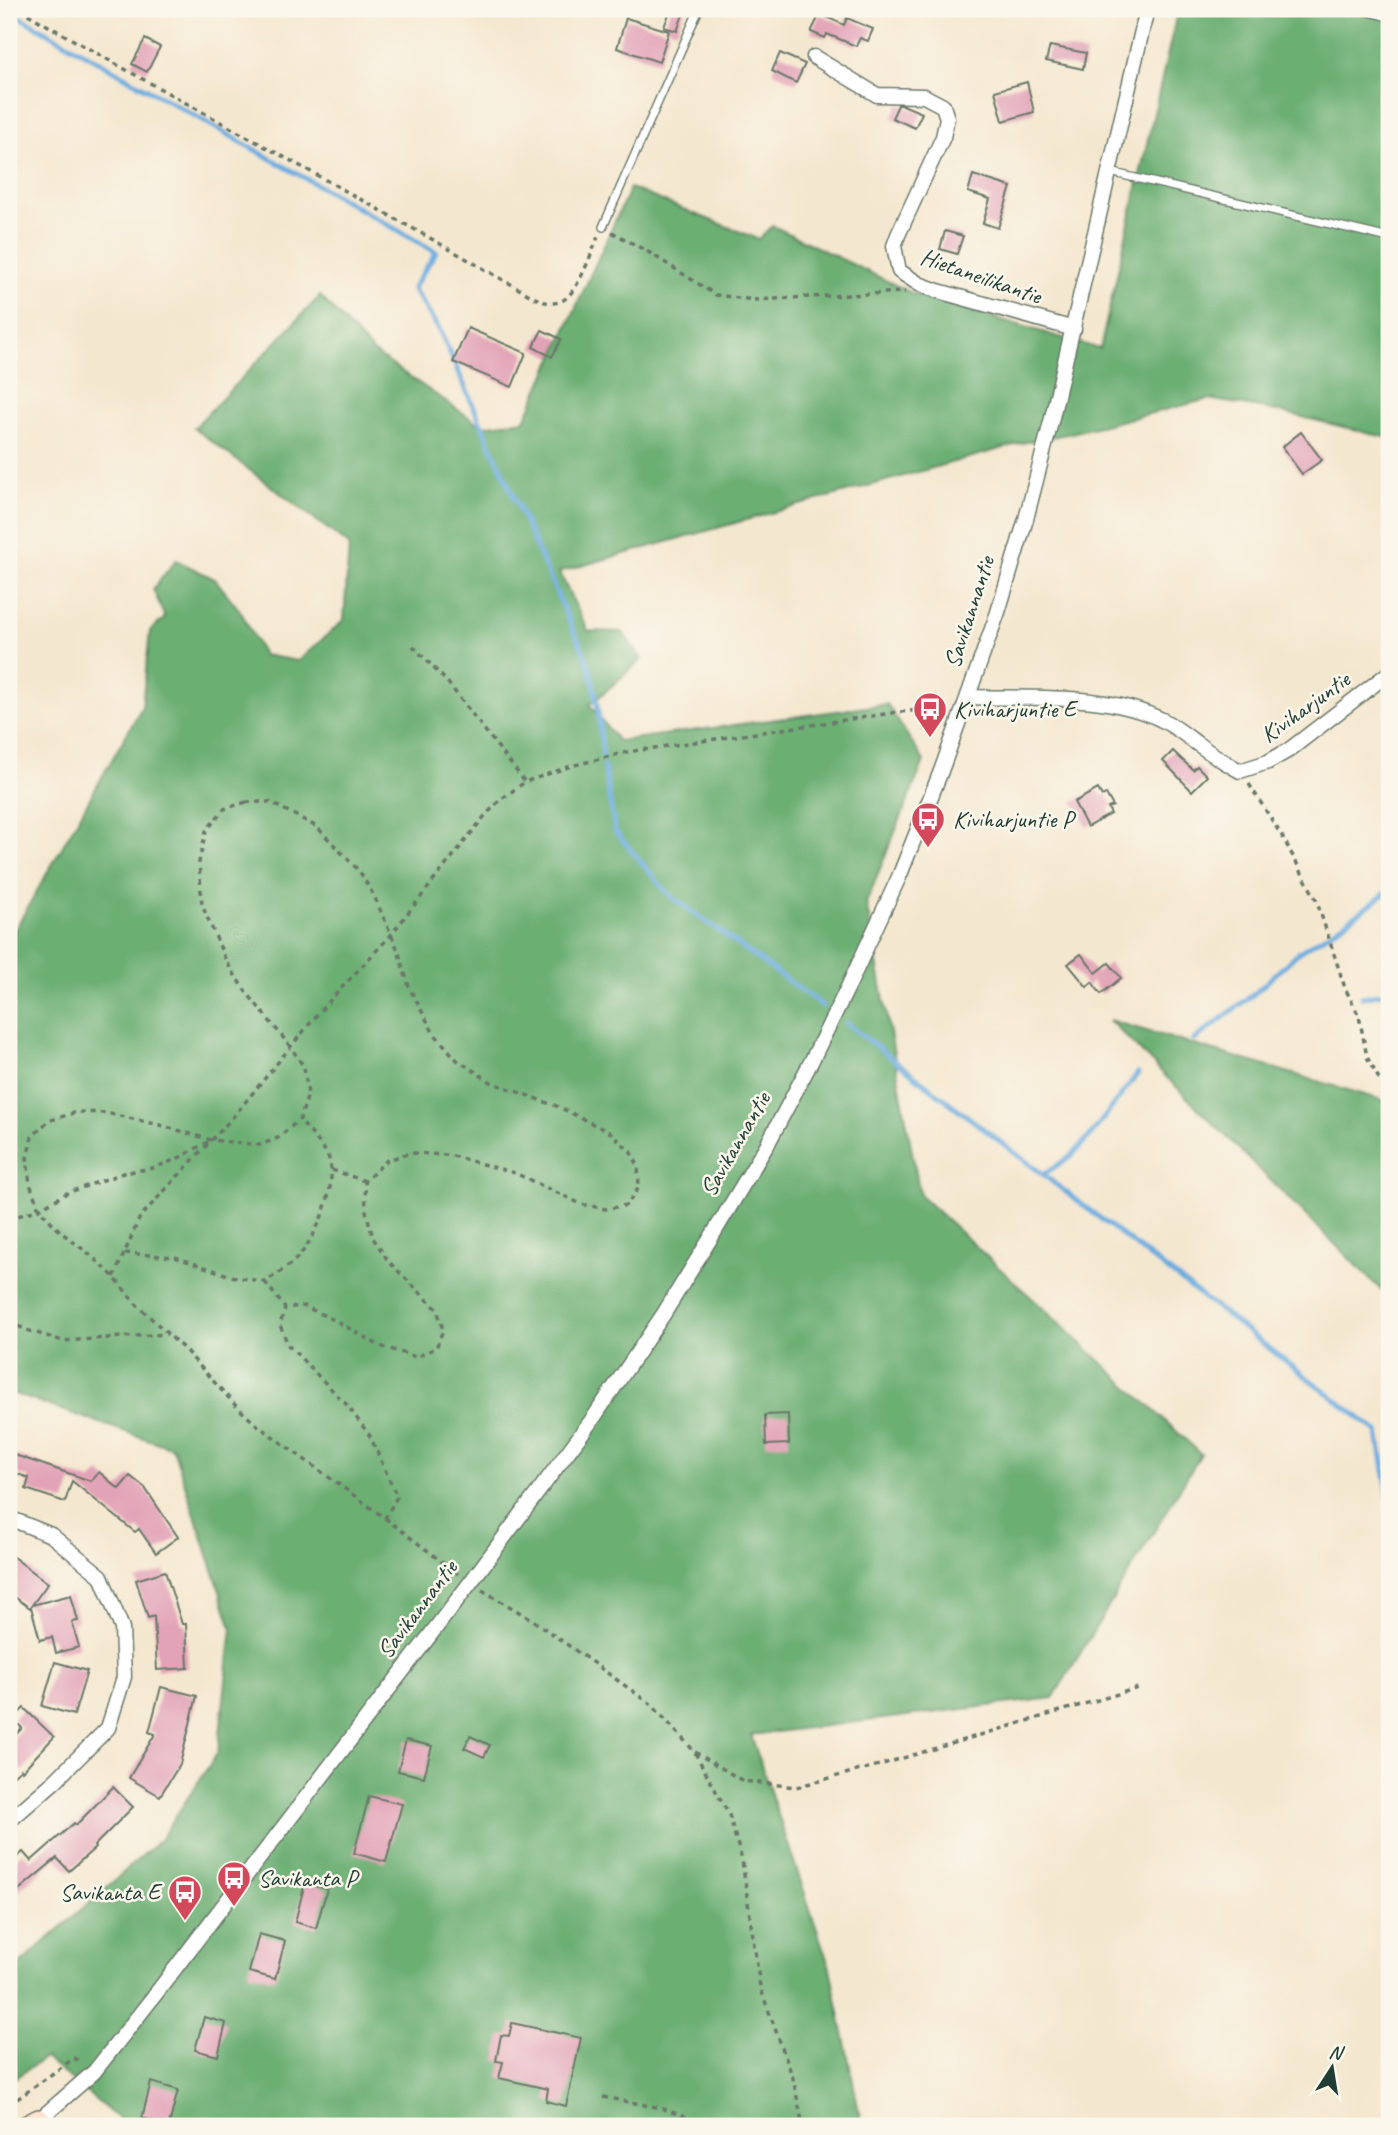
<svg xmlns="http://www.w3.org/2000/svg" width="1398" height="2135" font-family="Caveat,sans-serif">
  <rect width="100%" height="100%" fill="#fbf7ec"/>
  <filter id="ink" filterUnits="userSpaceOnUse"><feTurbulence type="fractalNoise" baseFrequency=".0143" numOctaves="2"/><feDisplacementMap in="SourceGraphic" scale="14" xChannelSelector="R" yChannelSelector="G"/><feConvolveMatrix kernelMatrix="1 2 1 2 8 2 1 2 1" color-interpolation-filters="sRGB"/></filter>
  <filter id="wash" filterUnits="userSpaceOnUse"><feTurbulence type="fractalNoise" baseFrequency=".00686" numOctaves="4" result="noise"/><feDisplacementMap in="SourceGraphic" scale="28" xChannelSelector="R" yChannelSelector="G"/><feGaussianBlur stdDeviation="1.57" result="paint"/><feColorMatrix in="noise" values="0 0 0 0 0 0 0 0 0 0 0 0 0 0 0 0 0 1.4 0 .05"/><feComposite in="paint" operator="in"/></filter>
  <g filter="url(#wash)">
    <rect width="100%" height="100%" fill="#f4e7cf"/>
    <!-- forest -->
    <g fill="#6caf73" stroke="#467654" stroke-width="2">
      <path d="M1178,9H1389V438L1277,411L1209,399L1071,433L1022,443L559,572L588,631L622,632L642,659L590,705L618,741L887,704L924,761L866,903L920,1195L1201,1454L1053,1698L751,1735L830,1968L862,2126H127L45,2058L9,2082V1974L160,1840L218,1752L232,1628L173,1448L9,1392V940L142,707L150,631L165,618L153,589L176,560L215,579L241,612L263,655L298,661L344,620L349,545L194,428L320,296L373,352L482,426L525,420L630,188L758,239L773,226L914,294L1100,349Z"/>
      <path d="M1109,1020L1389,1102V1296L1381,1290Z"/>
    </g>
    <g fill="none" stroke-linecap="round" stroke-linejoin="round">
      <!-- stream -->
      <g stroke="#6aacdf" stroke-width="5">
        <path d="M9,11L436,252L413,288L440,331L574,632C597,672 598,712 603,756"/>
        <path d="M604,767L615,831L668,894L823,1006"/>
        <path d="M1362,997L1389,992"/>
        <path d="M846,1023L1378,1432L1389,1500"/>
        <path d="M1194,1040L1255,993L1299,952L1345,923L1389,891"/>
        <path d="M1044,1174L1070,1157L1090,1136L1138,1073"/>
      </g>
    </g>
    <g id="blocks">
      <!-- building -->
      <g fill="#e2a2b7">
        <path d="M671,9H685L677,31L664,27Z"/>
        <path d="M820,14L844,25L847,18L873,29L868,41L860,38L856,46L827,34L825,38L811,32Z"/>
        <path d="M626,18L669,31L659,62L617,48Z"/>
        <path d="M145,39L160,47L147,72L132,64Z"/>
        <path d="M1050,46L1086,53L1083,69L1046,61Z"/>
        <path d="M780,53L805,64L796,83L772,71Z"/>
        <path d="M1027,82L1034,112L1003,121L995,91Z"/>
        <path d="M898,105H903L922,113L915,128L892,118Z"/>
        <path d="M973,175L1011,187L998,228L983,223L990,199L968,192Z"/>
        <path d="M945,231L963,236L957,254L940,249Z"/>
        <path d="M468,328L526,353L512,387L453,362Z"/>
        <path d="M542,330L561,339L552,357L533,347Z"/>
        <path d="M1301,432L1322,460L1302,474L1282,447Z"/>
        <path d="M1173,751L1193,770L1197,766L1207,776L1192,791L1163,761Z"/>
        <path d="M1098,789L1102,796L1106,794L1113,806L1108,808L1111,814L1087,827L1074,802Z"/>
        <path d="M1081,954L1096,973L1109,963L1121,978L1101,994L1092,982L1087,987L1068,964Z"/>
        <path d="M788,1414L789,1444L766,1445L765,1415Z"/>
        <path d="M9,1453L91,1481L99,1472L119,1489L130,1476L145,1488L178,1537L156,1553L139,1529L135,1532L72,1481L65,1502L26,1489L29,1478L9,1471Z"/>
        <path d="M9,1554L48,1583L32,1605L71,1595L78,1621L72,1622L79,1647L56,1653L52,1637L40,1640L31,1607L30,1608L9,1593Z"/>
        <path d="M165,1571L182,1624H186L188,1668L157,1670L154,1616L148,1618L136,1580Z"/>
        <path d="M55,1662L87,1671L74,1715L42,1706Z"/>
        <path d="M161,1687L197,1696L180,1764L160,1796L129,1778L155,1734L149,1732Z"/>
        <path d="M24,1708L54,1737L22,1771L21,1769L9,1779V1742L22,1728L13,1719Z"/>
        <path d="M470,1736L490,1745L484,1757L464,1748Z"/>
        <path d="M406,1740L432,1746L424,1777L398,1771Z"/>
        <path d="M113,1787L133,1807L94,1846L95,1848L69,1871L57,1858L9,1898V1864L23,1852L31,1861L74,1823L76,1825Z"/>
        <path d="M369,1796L402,1804L386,1862L354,1853Z"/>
        <path d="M305,1883L327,1889L316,1928L295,1922Z"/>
        <path d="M259,1934L285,1941L275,1979L249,1972Z"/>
        <path d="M204,2017L226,2023L218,2056L195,2050Z"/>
        <path d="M512,2023L581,2038L566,2106L546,2101L548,2089L499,2078L503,2062L496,2061L501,2035L509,2036Z"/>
        <path d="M151,2082L178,2090L169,2125L142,2118Z"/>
      </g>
    </g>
  </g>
  <g filter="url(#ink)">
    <use href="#blocks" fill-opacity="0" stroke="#6a786a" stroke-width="2"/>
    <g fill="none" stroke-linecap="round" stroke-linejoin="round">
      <!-- lane casing -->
      <g stroke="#6a786a" stroke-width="10">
        <g id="lane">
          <path d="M1357,9L1389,17"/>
          <path d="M1110,172L1389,238"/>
          <path d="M603,227L699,9"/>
        </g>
      </g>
      <!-- street casing -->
      <g stroke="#6a786a" stroke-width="17">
        <g id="street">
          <path d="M814,57L877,95L924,96L943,106L947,118L943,137L898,235L894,246L899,271L919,284L938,291L1074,329"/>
          <path d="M968,697C1029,699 1109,692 1164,721C1176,727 1188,737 1199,745C1213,755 1226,763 1240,771L1268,762L1289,750L1389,673"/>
          <path d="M9,1518L51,1535L101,1576L122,1628L124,1677L108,1728L55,1781L9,1821"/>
          <path d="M47,2126L39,2120L94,2072L154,1996L470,1583L594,1417L663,1315L715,1231L767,1145L811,1062L849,985L899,877L941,771L998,612L1026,519L1050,426L1147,9"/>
        </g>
      </g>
      <!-- secondary casing -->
      <g stroke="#6a786a" stroke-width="24">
        <path id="secondary" d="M27,2126L39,2120"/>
      </g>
      <!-- path -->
      <g stroke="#6a786a" stroke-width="3.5" stroke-dasharray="5 5" stroke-linecap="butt">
        <path d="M19,9C189,107 363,198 533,297C542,301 549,305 559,302C577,297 591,253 598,237"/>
        <path d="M612,232L650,253L716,295L754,300L905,292"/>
        <path d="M413,646L448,683L525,782"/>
        <path d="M1249,784L1282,836L1316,899L1345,988L1359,1016L1367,1057L1378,1077L1389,1085"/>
        <path d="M246,802H270L317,827L360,872L374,896L398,950L409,987L433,1032L457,1060L491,1082L559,1107L611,1133L630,1151L638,1165L639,1187L627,1205L606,1209L581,1204L515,1173L449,1155L410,1153L387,1160L365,1181L366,1211L373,1238L389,1262L437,1309L443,1330L436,1348L416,1357L380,1346L338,1322L304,1306L285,1308L280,1325L288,1345L347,1405L370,1436L397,1497L385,1518L257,1425L237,1407L186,1351L135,1303L114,1277L93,1257L62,1233L39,1209L30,1184L27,1158L32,1137L48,1121L77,1112L106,1113L160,1125L211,1140L260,1145L278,1138L300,1119L308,1095L304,1067L290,1046L243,988L226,961L202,905L199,862L206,831L224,809Z"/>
        <path d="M332,1170L365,1181"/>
        <path d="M9,1219L39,1209L67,1193L123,1173L153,1168L177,1159L208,1142"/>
        <path d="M125,1253L175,1257L231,1276L265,1282C275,1275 287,1268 296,1259C316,1240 341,1181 327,1154C320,1142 308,1131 300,1120"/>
        <path d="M114,1277L140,1217L233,1117L321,1010L390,936L484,817L500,800L525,782L571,766L627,752L899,712L949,707"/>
        <path d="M265,1282L285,1308"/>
        <path d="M9,1322L27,1330L63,1341L167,1334"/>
        <path d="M385,1518L458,1574"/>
        <path d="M482,1590L531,1619L651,1704L694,1751L729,1815L742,1860L760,1987L793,2078L803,2126"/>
        <path d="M695,1752L743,1781L796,1787L883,1764L1138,1688"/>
        <path d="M603,2097L661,2108L710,2126"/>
        <path d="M9,2105L74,2058L81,2063"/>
      </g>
      <!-- lane -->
      <use href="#lane" stroke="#fff" stroke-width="7"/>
      <!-- street -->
      <use href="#street" stroke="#fff" stroke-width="14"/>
      <!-- secondary -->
      <use href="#secondary" stroke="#fde4d1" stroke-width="21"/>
    </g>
  </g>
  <!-- icons -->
  <defs>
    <g id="bus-pin" transform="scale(1.75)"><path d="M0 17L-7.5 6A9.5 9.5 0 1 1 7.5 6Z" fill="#d1495b" stroke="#fbf7ec"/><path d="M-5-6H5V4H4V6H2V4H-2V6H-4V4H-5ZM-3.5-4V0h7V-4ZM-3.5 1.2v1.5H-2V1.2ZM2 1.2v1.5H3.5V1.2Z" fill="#fff"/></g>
  </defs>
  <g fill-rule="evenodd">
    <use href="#bus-pin" x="930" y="709"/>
    <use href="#bus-pin" x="928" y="819"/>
    <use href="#bus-pin" x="234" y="1878"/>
    <use href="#bus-pin" x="185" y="1892"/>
  </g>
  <g text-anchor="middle" stroke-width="5" stroke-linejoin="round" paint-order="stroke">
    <!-- street labels -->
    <g font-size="24" fill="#1f3d34" stroke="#fbf7ec">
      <text transform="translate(981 276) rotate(19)" y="8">Hietaneilikantie</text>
      <text transform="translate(969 612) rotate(-72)" y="8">Savikannantie</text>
      <text transform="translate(1305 707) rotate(-36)" y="8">Kiviharjuntie</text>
      <text transform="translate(735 1144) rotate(-60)" y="8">Savikannantie</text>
      <text transform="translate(417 1609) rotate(-53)" y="8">Savikannantie</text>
    </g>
    <!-- poi labels -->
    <g font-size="24" fill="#1f3d34" stroke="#fbf7ec" text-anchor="start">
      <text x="954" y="717">Kiviharjuntie E</text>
      <text x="953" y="827">Kiviharjuntie P</text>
      <text x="258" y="1886">Savikanta P</text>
      <text x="160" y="1900" text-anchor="end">Savikanta E</text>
    </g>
  </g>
  <!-- margin -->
  <rect width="1398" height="2135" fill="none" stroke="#fbf7ec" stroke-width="35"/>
  <!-- north arrow -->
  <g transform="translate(1332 2068) rotate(12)" stroke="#fbf7ec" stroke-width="5" paint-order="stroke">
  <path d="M0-5L12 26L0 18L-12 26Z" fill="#1f3d34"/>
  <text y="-10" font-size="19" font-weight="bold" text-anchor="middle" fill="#1f3d34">N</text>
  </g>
</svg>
